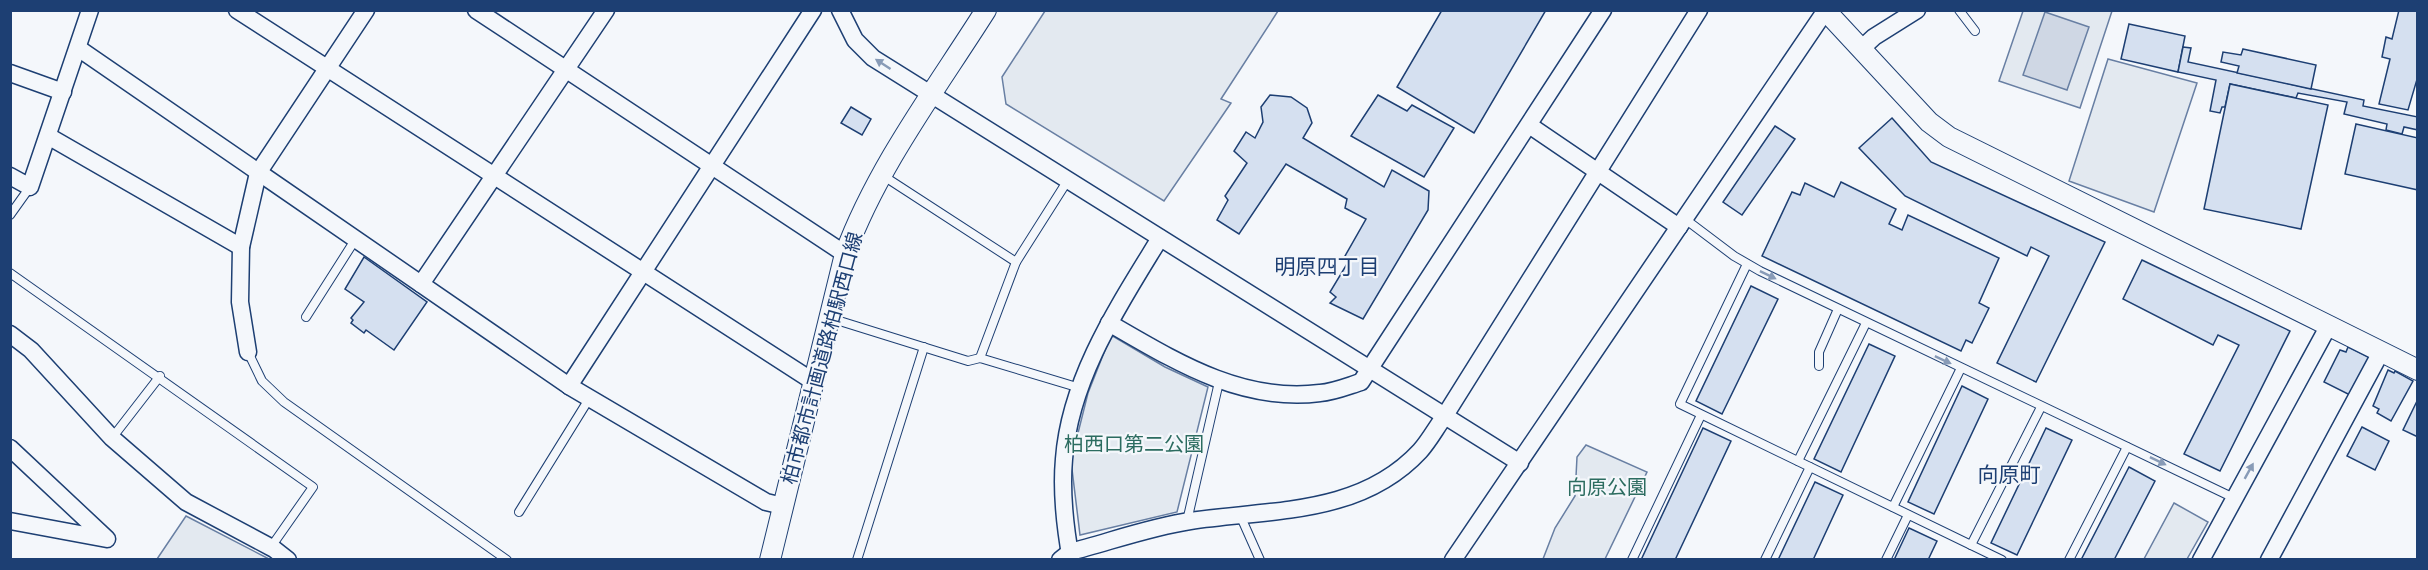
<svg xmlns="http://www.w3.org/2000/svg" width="2428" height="570" font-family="Cabin,'Noto Sans JP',sans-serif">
  <rect width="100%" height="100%" fill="#f4f7fb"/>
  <!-- green -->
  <g fill="#e3e9f0" stroke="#687fa3" stroke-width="1.5">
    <path d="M1045,11L1046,10L1278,11L1221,99L1231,103L1164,201L1006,104L1002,77Z"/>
    <path d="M2023,11H2112L2080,108L1999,81Z"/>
    <path d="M2108,59L2197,83L2154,212L2069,181Z"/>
    <path d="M1111,335L1165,367L1208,387L1177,512L1080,535L1071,461L1088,393Z"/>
    <path d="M1586,445L1647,472L1605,559H1543L1555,528L1575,496L1577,457Z"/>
    <path d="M2174,503L2208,522L2187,559H2144Z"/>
    <path d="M186,516L269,559H157Z"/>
  </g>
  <!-- water -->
  <path fill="#cfd7e4" stroke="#687fa3" stroke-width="1.5" d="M2045,12L2089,27L2067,90L2023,75Z"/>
  <!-- building -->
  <g fill="#d5e0f0" stroke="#1d3f73" stroke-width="1.5">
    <path d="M1442,10H1546L1474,133L1397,87Z"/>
    <path d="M2399,10H2418V76L2408,110L2379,104L2390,59L2382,57L2386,37L2392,39Z"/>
    <path d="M2129,24L2185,36L2178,72L2121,59Z"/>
    <path d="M2183,47L2191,48L2188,62L2364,100L2363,106L2418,117V130L2404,127L2402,134L2386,130L2387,124L2344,114L2347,102L2298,93L2296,98L2230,84L2225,107H2222L2220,113L2210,111L2216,80L2178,72Z"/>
    <path d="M2243,49L2316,65L2311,89L2237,73L2239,66L2221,62L2223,52L2241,55Z"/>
    <path d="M2230,84L2328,105L2301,229L2204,209Z"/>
    <path d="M1270,95L1291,97L1307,108L1312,123L1303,138L1384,187L1392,170L1429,191L1428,210L1363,319L1330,303L1336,297L1330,292L1350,259L1345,256L1366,219L1345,208L1347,199L1286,164L1239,234L1217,220L1228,200L1225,196L1247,163L1234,151L1246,132L1255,138L1263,122L1261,107Z"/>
    <path d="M1378,95L1407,111L1412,105L1454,128L1424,177L1351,136Z"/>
    <path d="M851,107L871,119L862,135L841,123Z"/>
    <path d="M1892,118L1931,162L2105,242L2036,382L1997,363L2049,256L2031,247L2027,256L1905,196L1859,148Z"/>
    <path d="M2356,124L2418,138V190L2345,174Z"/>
    <path d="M1775,126L1795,139L1742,215L1723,202Z"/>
    <path d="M1841,182L1896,209L1889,224L1902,230L1908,215L1999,258L1979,303L1989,308L1972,343L1966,340L1961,351L1762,256L1792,192L1800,195L1805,183L1834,197Z"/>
    <path d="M364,257L427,302L394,350L366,330L364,333L351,323L353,320L351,318L364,302L345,289Z"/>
    <path d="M2142,260L2290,331L2220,471L2184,454L2239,345L2218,335L2213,345L2123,299Z"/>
    <path d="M1751,286L1778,299L1722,414L1696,401Z"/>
    <path d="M1869,344L1895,356L1841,472L1814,459Z"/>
    <path d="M2348,347L2370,358L2350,395L2324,382L2340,350L2346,352Z"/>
    <path d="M2388,370L2394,373L2395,371L2413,381L2391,421L2377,413L2379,409L2373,406Z"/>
    <path d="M1962,386L1988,399L1934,514L1908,502Z"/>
    <path d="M2418,399V437L2403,430Z"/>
    <path d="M2362,427L2389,441L2375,470L2347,456Z"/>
    <path d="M1703,428L1731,441L1675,560H1641Z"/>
    <path d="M2046,428L2072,440L2017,555L1991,543Z"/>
    <path d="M2129,467L2155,481L2114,560H2081Z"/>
    <path d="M1815,482L1843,495L1813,560H1778Z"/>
    <path d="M1909,528L1937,541L1928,560H1894Z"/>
  </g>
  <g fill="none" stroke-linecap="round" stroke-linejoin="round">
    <!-- service casing -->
    <g stroke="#1d3f73" stroke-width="10">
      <g id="service">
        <path d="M1959,10L1975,31"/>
        <path d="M882,175L1016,262"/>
        <path d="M10,215L30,187"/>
        <path d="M1685,219L1734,256L1760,271L2234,498"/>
        <path d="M1747,264L1680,404L2002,560"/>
        <path d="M10,273L313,487L271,547"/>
        <path d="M306,317L355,240"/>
        <path d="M830,318L968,361L980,358L1080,388"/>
        <path d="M248,352L262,381L284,402L507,560"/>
        <path d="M980,358L1016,262L1068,180"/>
        <path d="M1819,366V352L1838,309"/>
        <path d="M112,438L160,376"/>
        <path d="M1798,461L1866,323"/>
        <path d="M1893,507L1961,368"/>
        <path d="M519,512L589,399"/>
        <path d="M1240,515L1260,560"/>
        <path d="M1187,521L1219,382"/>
        <path d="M1971,545L2041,407"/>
        <path d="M857,560L924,347"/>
        <path d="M1632,560L1701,415"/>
        <path d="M1765,560L1810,467"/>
        <path d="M1886,560L1908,515"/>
        <path d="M2069,560L2127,447"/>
      </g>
    </g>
    <!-- minor casing -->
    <g stroke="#1d3f73" stroke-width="19">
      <g id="minor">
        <path d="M237,10L814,382"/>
        <path d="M476,10L845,254"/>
        <path d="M840,10L855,40L873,58L1520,463"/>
        <path d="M78,48L569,386L766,502L783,506"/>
        <path d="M1861,49L1874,37L1917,10"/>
        <path d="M10,73L63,92"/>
        <path d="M1529,125L1679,227"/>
        <path d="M48,136L241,247"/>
        <path d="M10,176L30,187L90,10"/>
        <path d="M421,284L606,10"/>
        <path d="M1109,323C1175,361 1241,403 1320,393C1334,392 1348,386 1361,382L1603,10"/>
        <path d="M10,334L31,350L112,438L186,502L274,549L288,560"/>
        <path d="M248,352L240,302L241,247L258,173L366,10"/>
        <path d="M569,386L813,10"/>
        <path d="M10,448L107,539L10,521"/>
        <path d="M1060,560L1070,552C1109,542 1150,527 1190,521C1270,509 1360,516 1420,451C1429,441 1436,428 1444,417L1699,10"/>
        <path d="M1071,560C1065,527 1061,492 1064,459C1070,378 1119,305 1160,238"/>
        <path d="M1453,560L1826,10"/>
        <path d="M2201,560L2329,325"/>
        <path d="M2269,560L2381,352"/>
      </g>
    </g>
    <!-- tertiary casing -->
    <g stroke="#1d3f73" stroke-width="22">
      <g id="tertiary">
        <path d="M1825,10L1929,122L1949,137L2418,370"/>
        <path d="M770,560L845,254C877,167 936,89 986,10"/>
      </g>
    </g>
    <!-- service -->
    <use href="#service" stroke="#f4f7fb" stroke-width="8"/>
    <!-- minor -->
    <use href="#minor" stroke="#f4f7fb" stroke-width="16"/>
    <!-- tertiary -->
    <use href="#tertiary" stroke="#f4f7fb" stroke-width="20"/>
  </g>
  <!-- one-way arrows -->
  <defs><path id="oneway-solid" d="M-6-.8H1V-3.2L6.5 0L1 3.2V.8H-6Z" transform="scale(1.5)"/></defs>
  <g fill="#889bb7">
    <use href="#oneway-solid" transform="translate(883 64) rotate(-147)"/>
    <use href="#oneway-solid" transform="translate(1768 275) rotate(26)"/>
    <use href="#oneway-solid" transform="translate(1943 360) rotate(25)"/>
    <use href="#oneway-solid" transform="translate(2158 461) rotate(26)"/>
    <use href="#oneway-solid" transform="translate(2249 471) rotate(-61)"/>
  </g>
  <g text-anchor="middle" stroke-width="4.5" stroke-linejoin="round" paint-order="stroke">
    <!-- street labels -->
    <g font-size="20" fill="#1d3f73" stroke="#f4f7fb">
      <text transform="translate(822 358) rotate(-75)" y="7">柏市都市計画道路柏駅西口線</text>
    </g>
    <!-- park labels -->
    <g font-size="20" fill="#2c6c60" stroke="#f4f7fb">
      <text x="1134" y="451">柏西口第二公園</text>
      <text x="1607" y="494">向原公園</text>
    </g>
    <!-- neighbourhood labels -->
    <g font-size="21" fill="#1d3f73" stroke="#f4f7fb">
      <text x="1327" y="274">明原四丁目</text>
      <text x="2009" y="482">向原町</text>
    </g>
  </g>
  <!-- border -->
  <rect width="2428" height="570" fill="none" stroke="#1d3f73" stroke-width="24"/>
</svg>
